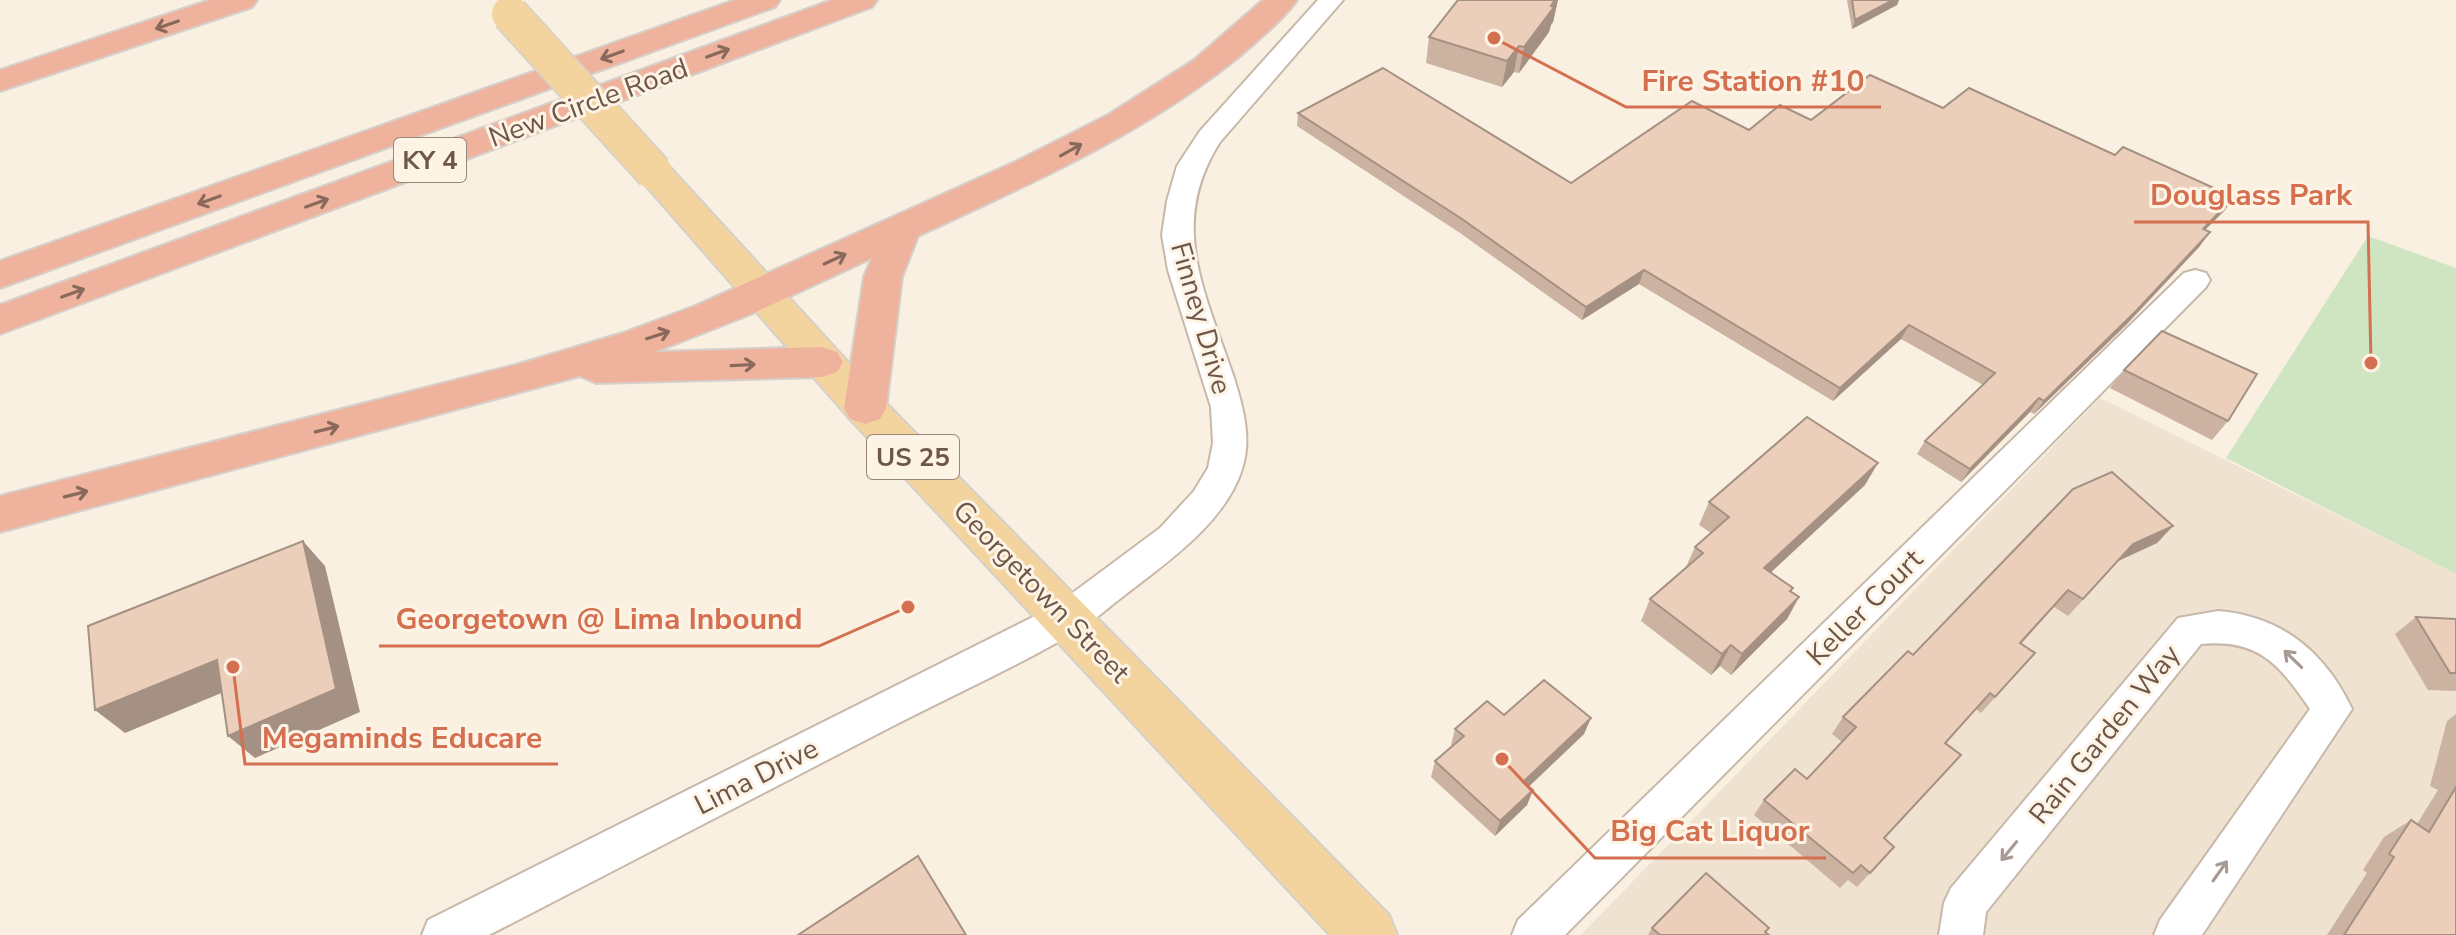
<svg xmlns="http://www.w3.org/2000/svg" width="2456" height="935" font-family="'Nunito Sans',sans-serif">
  <rect width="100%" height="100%" fill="#f9f0e1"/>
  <!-- residential -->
  <path fill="#f0e2d0" d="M2100,398L2456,574V935H1581Z"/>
  <!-- green -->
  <path fill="#cfe5c1" d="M2368,236L2456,268V574L2226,458Z"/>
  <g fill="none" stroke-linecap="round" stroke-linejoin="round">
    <!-- street casing -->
    <g stroke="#c8b8a9" stroke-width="4">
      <g id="street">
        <path d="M1318,0H1343L1220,142C1167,225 1206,294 1234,378C1243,407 1252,439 1242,469C1225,523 1167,562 1125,595C1110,606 1096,619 1080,629C1019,666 951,696 887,729C754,798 622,866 489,935H422L428,920L1055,606L1160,528L1194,491L1208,468L1213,443L1211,407L1168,270L1162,235L1167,201L1177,166L1200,131Z"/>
        <path d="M2195,270L2206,273L2210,280L2206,287L1565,935H1512L1518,920L2184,273Z"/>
        <path d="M2218,611C2281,616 2325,652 2352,709L2202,935H2154L2160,920L2310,709C2279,664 2259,639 2201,644L1986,912L1983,935H1939L1944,903L1951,888L2178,618Z"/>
      </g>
    </g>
    <!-- primary casing -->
    <g stroke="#d6d0cc" stroke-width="4">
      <path id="primary" d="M654,161L667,164L880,397L1389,915L1397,935H1330L850,419L641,180L636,172L641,164Z"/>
    </g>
    <!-- highway casing -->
    <g stroke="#d6d0cc" stroke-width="4">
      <g id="highway">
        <path d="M210,0H257L252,7L0,91V70Z"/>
        <path d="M735,0H780L775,7L0,288V261Z"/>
        <path d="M832,0H877L872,7L0,334V305Z"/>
        <path d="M1263,0H1297C1282,21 1259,39 1240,56C1144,134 1030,184 918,236L902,277L886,408L880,419L865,424L850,419L844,408L864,277L872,258L756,312L655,352L822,347L837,352L843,362L837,372L822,377L596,383L580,376L0,532V496L519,364L623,333L695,306L1017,161L1108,115L1194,60Z"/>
      </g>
    </g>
    <!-- street -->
    <use href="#street" fill="#fff" fill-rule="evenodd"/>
    <!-- primary -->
    <use href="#primary" fill="#f3d49e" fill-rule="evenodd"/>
    <!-- highway -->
    <use href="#highway" fill="#efb39d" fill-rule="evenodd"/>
    <!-- primary-bridge casing -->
    <g stroke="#d6d0cc" stroke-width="39" stroke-linecap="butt">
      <path id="primary-bridge" d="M510,14L654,172"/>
    </g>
    <!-- primary-bridge -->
    <use href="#primary-bridge" stroke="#f3d49e" stroke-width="36"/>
  </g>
  <!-- wall -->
  <g fill="#cbb2a1">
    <path d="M1458,0H1558L1553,22L1551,25L1549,32L1519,73L1514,72L1502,87L1426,63L1429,37Z"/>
    <path d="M1847,0H1899L1897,5L1852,29Z"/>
    <path d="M1943,108L2115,155L2234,197L2225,210L2205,230L2200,246L2126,325L2034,414L2030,412L1961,482L1917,454L1925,441L1983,385L1901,339L1833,401L1639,284L1582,320L1460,233L1297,126L1298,113L1571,183L1749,130L1811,120Z"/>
    <path d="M2124,370L2228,421L2212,440L2110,388Z"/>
    <path d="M1865,485L1771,572L1793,588L1791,591L1799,597L1787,619L1731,675L1720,666L1711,675L1641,621L1650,599L1685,569L1695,547L1711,533L1699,525L1709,502Z"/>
    <path d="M2173,526L2157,543L2118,561L2068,616L2054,607L2021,644L2035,653L1981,713L1976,709L1946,744L1884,839L1894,847L1857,887L1848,880L1840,888L1754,815L1764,800L1807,779L1842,742L1832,734L1843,717L1913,655Z"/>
    <path d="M2416,617L2456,619V691L2428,690L2395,634Z"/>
    <path d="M2456,714V935H2327L2367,873L2363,870L2384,837L2411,820L2417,824L2438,790L2430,786L2447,721Z"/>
    <path d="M1504,715L1584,734L1529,786L1533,790L1527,805L1495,836L1431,777L1435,761L1452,746L1451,745L1455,729Z"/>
    <path d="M1652,928L1765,932L1769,935H1648Z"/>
  </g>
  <!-- shaded-wall -->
  <g fill="#a59183">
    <path d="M1555,0H1558L1553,22L1551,25L1549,32L1519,73L1524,47Z"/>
    <path d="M1893,0H1899L1897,5L1852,29L1855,20Z"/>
    <path d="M1519,46L1514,72L1502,87L1507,61Z"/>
    <path d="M2234,197L2225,210L2193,242L2203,229Z"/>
    <path d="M2210,232L2200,246L2126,325L2034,414L2044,401Z"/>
    <path d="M1644,270L1639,284L1582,320L1586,307Z"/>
    <path d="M1909,325L1901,339L1833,401L1840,388Z"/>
    <path d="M2039,398L2030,412L1961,482L1970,469Z"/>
    <path d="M1878,463L1865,485L1753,589L1764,568Z"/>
    <path d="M2173,526L2157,543L2118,561L2068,616L2133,544Z"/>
    <path d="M303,541L325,566L360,712L255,758L228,736Z"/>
    <path d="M1799,597L1787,619L1731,675L1742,654Z"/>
    <path d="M1731,645L1720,666L1711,675L1722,654Z"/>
    <path d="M217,660L243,684L125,733L95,710Z"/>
    <path d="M1591,718L1584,734L1518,797L1523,782Z"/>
    <path d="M1533,790L1527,805L1495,836L1500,821Z"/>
  </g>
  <!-- building -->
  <g fill="#eccfbb" stroke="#a59183" stroke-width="2">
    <path d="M1458,0H1555L1551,6L1554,7L1524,47L1519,46L1507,61L1429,37Z"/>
    <path d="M1852,0H1893L1855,20Z"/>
    <path d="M1383,68L1571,183L1692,101L1749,130L1780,105L1811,120L1870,75L1943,108L1969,88L2115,155L2123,147L2234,197L2203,229L2210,232L2136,311L2044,401L2039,398L1970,469L1925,441L1995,373L1909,325L1840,388L1644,270L1586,307L1462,219L1298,113Z"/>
    <path d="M2162,331L2257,374L2228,421L2124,370Z"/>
    <path d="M1807,417L1878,463L1764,568L1793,588L1790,591L1799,597L1742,654L1731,645L1722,654L1650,599L1703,553L1695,547L1729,517L1709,502Z"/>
    <path d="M2112,472L2173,526L2133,544L2083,599L2068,590L2020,643L2035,653L1995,697L1990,693L1945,743L1961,755L1884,838L1894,847L1870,873L1861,865L1853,873L1764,800L1795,769L1807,779L1856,727L1843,717L1908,651L1913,655L2073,489Z"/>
    <path d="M303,541L336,689L228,736L217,660L95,710L88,626Z"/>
    <path d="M2416,617L2456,619V673H2450Z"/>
    <path d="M1544,680L1591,718L1523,782L1533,790L1500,821L1435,761L1464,736L1455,729L1487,701L1504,715Z"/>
    <path d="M2456,787V935H2344L2394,857L2389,854L2411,820L2429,832Z"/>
    <path d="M918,856L966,935H798Z"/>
    <path d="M1706,873L1769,928L1765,932L1769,935H1660L1652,928Z"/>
  </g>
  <!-- one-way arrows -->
  <defs><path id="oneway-shaft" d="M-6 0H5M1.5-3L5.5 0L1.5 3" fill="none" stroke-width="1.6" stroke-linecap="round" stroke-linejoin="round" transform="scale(2)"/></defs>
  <g stroke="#88695b">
    <use href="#oneway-shaft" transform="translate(167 25) rotate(161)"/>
    <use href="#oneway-shaft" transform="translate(718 53) rotate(-20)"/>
    <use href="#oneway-shaft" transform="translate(612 55) rotate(160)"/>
    <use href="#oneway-shaft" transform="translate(1071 150) rotate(-29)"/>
    <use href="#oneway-shaft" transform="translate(209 200) rotate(160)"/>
    <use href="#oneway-shaft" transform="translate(317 203) rotate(-20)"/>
    <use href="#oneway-shaft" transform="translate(835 259) rotate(-25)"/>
    <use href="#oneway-shaft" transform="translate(73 293) rotate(-20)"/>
    <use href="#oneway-shaft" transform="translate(658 335) rotate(-18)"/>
    <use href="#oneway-shaft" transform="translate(743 365) rotate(-3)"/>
    <use href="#oneway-shaft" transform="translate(327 429) rotate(-14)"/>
    <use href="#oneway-shaft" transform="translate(76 494) rotate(-14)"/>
  </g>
  <g stroke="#a89a92">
    <use href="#oneway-shaft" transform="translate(2293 659) rotate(-136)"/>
    <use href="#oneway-shaft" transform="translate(2009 851) rotate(129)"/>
    <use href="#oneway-shaft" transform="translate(2220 871) rotate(-55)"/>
  </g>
  <g text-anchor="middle" stroke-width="6" stroke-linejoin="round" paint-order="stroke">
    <!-- shield labels -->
    <g fill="#fdf4e6" stroke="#998679" stroke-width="2">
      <rect x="394" y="138" width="72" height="44" rx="6"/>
      <rect x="867" y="435" width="92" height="44" rx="6"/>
    </g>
    <g font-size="26" font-weight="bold" fill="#6e574a">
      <text x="430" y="169">KY 4</text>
      <text x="913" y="466">US 25</text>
    </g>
    <!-- street labels -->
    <g font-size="28" fill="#6e574a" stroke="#fdf4e6">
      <text transform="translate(588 102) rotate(-20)" y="10">New Circle Road</text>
      <text transform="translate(1202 318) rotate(74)" y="10">Finney Drive</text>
      <text transform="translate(1042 591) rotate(46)" y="10">Georgetown Street</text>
      <text transform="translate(1864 607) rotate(-45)" y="10">Keller Court</text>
      <text transform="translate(2104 734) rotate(-51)" y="10">Rain Garden Way</text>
      <text transform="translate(756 776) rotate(-27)" y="10">Lima Drive</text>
    </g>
  </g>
  <!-- callouts -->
  <path fill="none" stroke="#d46f50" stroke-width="3" d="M1494 38L1626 107H1881M2371 363L2368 222H2134M908 607L819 646H379M233 667L245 764H558M1502 759L1595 858H1826"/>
  <g fill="#d46f50" stroke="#fdf4e6" stroke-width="3">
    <circle cx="1494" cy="38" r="8"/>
    <circle cx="2371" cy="363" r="8"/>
    <circle cx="908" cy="607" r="8"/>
    <circle cx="233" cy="667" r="8"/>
    <circle cx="1502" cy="759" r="8"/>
  </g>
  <g font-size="30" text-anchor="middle" font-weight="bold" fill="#d46f50" stroke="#fdf4e6" stroke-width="6" stroke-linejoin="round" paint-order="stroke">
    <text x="1753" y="91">Fire Station #10</text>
    <text x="2251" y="205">Douglass Park</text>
    <text x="599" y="629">Georgetown @ Lima Inbound</text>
    <text x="402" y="748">Megaminds Educare</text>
    <text x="1710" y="841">Big Cat Liquor</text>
  </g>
</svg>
